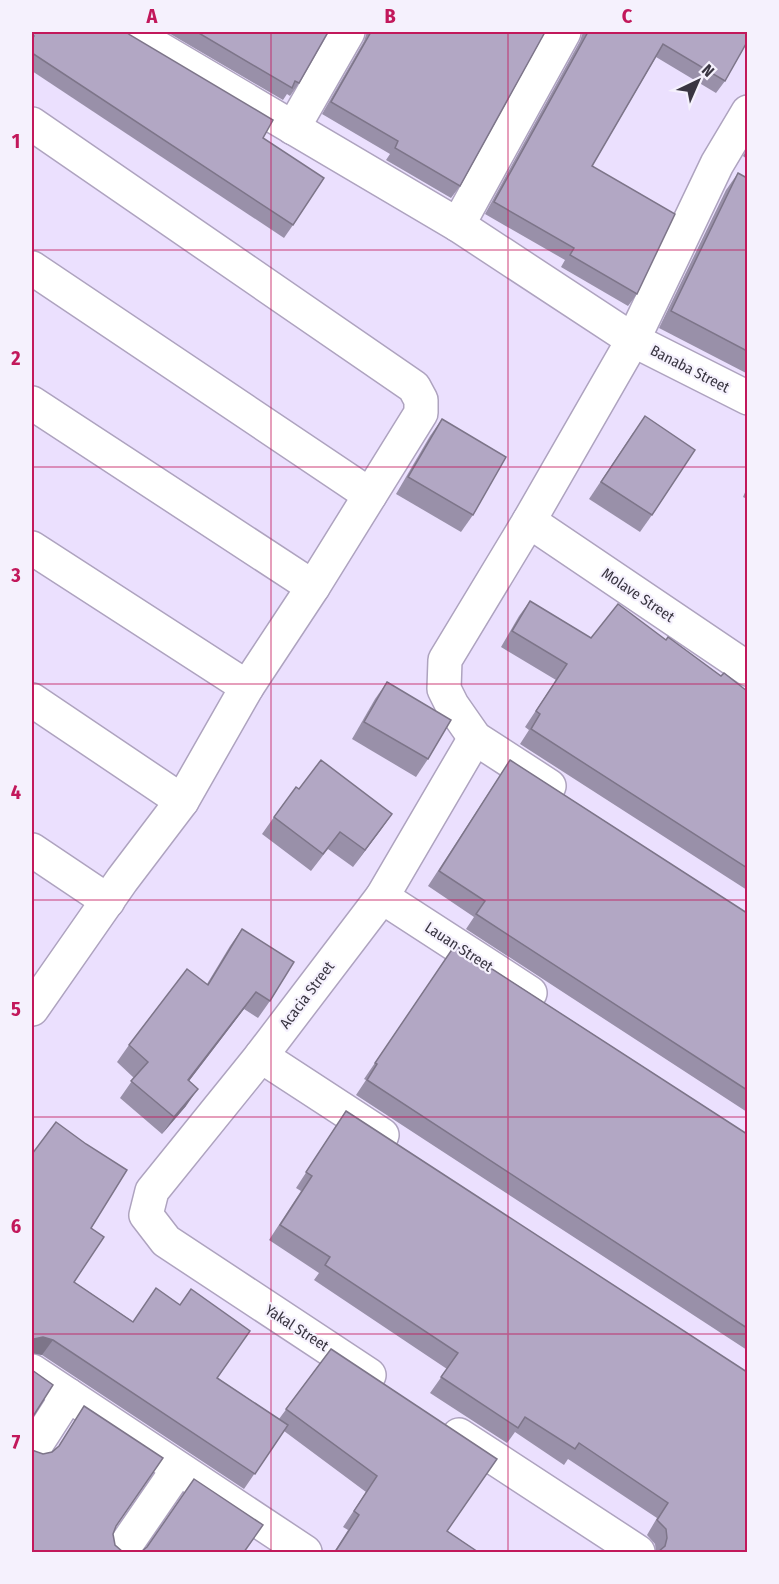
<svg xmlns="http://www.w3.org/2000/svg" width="779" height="1584" font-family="'Fira Sans Condensed',sans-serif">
  <rect width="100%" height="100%" fill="#ebe0fe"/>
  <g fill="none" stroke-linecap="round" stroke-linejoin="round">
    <!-- minor casing -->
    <g stroke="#aea3bf" stroke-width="36">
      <g id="minor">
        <path d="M131,32L458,225L633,340L748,398"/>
        <path d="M32,124L414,387L421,400V413L313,587L247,687L182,801L122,880L32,1009"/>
        <path d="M293,128L348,32"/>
        <path d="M458,225L564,32"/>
        <path d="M32,268L370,495"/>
        <path d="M32,403L313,587"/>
        <path d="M529,521L748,669"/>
        <path d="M32,548L247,687"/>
        <path d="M32,700L182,801"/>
        <path d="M549,786L475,738L452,705L444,689L445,660L529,521L633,340L717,164L748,112"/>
        <path d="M32,850L108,901"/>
        <path d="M382,897L530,993"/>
        <path d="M261,1056L382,1135"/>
        <path d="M32,1371L305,1552"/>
        <path d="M369,1375L166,1241L146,1215L152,1191L261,1056L382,897L475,738"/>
        <path d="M459,1435L638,1552"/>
        <path d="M32,1451L68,1395"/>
        <path d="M121,1552L178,1469"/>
      </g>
    </g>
    <!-- minor -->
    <use href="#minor" stroke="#fff" stroke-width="33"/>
  </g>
  <!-- wall -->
  <g fill="#9990a9">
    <path d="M32,32L130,35L263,138L293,225L284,238L32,71Z"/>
    <path d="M167,32H328L299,83L290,96L287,94L283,100Z"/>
    <path d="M367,32H545L460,186L451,198L386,160L390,154L322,114L364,41Z"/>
    <path d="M583,32H747L725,81L716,93L656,57L592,166L637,294L628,306L561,267L565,260L485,214L580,41Z"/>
    <path d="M747,149V159L743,156Z"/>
    <path d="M738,173L747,178V371L746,373L659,328L726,190Z"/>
    <path d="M442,419L473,515L461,532L396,494L430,436Z"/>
    <path d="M633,433L652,515L640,532L589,499Z"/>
    <path d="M747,488V499L743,497Z"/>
    <path d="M530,601L591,638L666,640L721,676L747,691V890L520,744L529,730L525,727L556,680L501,647L519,616Z"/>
    <path d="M387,682L428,759L416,777L352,739L375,699Z"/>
    <path d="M510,760L747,913V1112L466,929L474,917L428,886Z"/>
    <path d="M299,789L392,814L353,867L328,849L311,871L262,834L274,817Z"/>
    <path d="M242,929L270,1001L258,1018L244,1009L189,1081L186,1106L162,1134L120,1098L134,1078L117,1062L129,1045L207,984L230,946Z"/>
    <path d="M455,945L747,1134V1350L356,1095L366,1080L364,1079Z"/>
    <path d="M346,1111L747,1552H656L655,1544L647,1535L657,1518L568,1459L564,1465L515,1432L507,1443L430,1393L447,1369L314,1280L319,1273L269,1240L301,1191L296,1188Z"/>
    <path d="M32,1154L91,1228L74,1282L279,1419L331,1349L447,1531L478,1552H334L348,1530L343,1527L366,1492L284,1431L244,1489L42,1355L32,1353Z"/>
  </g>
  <!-- shaded-wall -->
  <g fill="#7d7589">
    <path d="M392,814L380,831L353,867L365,850Z"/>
    <path d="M256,992L244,1009L176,1098L188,1080Z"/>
    <path d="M198,1089L186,1106L162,1134L174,1117Z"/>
    <path d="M43,1337L53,1340L42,1355L32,1353V1341L34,1339Z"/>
  </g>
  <!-- building -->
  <g fill="#b2a7c4" stroke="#7d7589" stroke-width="1.5">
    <path d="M32,32H126L130,35L273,120L263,138L324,178L293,225L32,53V40L34,36L32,34Z"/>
    <path d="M197,32H328L299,83L295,81L292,88Z"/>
    <path d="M371,32H545L460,186L395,148L398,141L331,102Z"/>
    <path d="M588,32H747V42L725,81L663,44L592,166L675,214L637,294L570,255L574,248L494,202Z"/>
    <path d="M738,173L747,178V351L671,311Z"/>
    <path d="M645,416L695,450L652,515L601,482Z"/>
    <path d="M442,419L506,457L473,515L408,477Z"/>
    <path d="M530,601L591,638L618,604L666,640L668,637L721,676L724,673L747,691V868L531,729L540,714L536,711L567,664L512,631Z"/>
    <path d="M387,682L451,720L428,759L364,722Z"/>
    <path d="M321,760L392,814L365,850L340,832L323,854L274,817L296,787L299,789Z"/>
    <path d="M510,760L747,913V1090L476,914L485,901L439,871Z"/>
    <path d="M242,929L294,962L270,1001L256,992L188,1080L198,1089L174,1117L131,1081L148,1062L129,1045L187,969L208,985Z"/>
    <path d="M455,945L747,1134V1328L367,1080L377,1064L375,1063Z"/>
    <path d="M346,1111L747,1372V1552H658L665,1546L667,1538L666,1529L657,1520L668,1503L579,1443L575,1449L525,1417L518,1428L441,1377L458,1353L325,1265L330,1257L280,1225L312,1176L306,1172Z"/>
    <path d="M56,1122L86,1144L127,1170L91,1228L104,1237L74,1282L133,1322L156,1288L180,1305L191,1289L250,1331L217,1378L288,1425L255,1474L53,1340L43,1337L34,1339L32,1341V1210L33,1207L32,1206V1154Z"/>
    <path d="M331,1349L497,1459L447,1531L478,1552H335L359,1515L354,1511L377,1476L286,1409Z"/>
    <path d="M32,1370L53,1385L32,1418Z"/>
    <path d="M84,1406L163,1458L116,1526L113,1534L115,1545L123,1552H32V1450L43,1454L52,1452L59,1446Z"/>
    <path d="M194,1479L263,1525L244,1552H141L147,1547Z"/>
  </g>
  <!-- grid -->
  <path fill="none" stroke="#c2185b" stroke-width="1.5" stroke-opacity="0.55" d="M271,32V1552M508,32V1552M32,250H748M32,467H748M32,684H748M32,900H748M32,1117H748M32,1334H748"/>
  <g text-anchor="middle" stroke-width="4.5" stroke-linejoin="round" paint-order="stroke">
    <!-- street labels -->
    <g font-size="15" fill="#393541" stroke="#f5f1fd">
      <text transform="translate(690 369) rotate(27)" y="5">Banaba Street</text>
      <text transform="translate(638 595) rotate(34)" y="5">Molave Street</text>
      <text transform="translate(459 947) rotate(33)" y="5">Lauan Street</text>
      <text transform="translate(307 995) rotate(-53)" y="5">Acacia Street</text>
      <text transform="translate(297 1328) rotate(33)" y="5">Yakal Street</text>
    </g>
  </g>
  <!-- border -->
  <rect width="779" height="1584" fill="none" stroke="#f5f1fd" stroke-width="66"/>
  <!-- north arrow -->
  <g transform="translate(698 81) rotate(44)" stroke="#f5f1fd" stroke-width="4.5" paint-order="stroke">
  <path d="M0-4.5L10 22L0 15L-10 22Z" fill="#393541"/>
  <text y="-9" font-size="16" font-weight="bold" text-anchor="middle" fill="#393541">N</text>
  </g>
  <rect x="33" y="33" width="713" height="1518" fill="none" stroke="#c2185b" stroke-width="2"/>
  <g font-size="20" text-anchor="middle" font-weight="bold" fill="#c2185b">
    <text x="152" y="23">A</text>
    <text x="390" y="23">B</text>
    <text x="627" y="23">C</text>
    <text x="16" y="148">1</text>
    <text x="16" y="365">2</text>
    <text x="16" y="582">3</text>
    <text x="16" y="799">4</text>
    <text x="16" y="1016">5</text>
    <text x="16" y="1233">6</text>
    <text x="16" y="1449">7</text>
  </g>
</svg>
